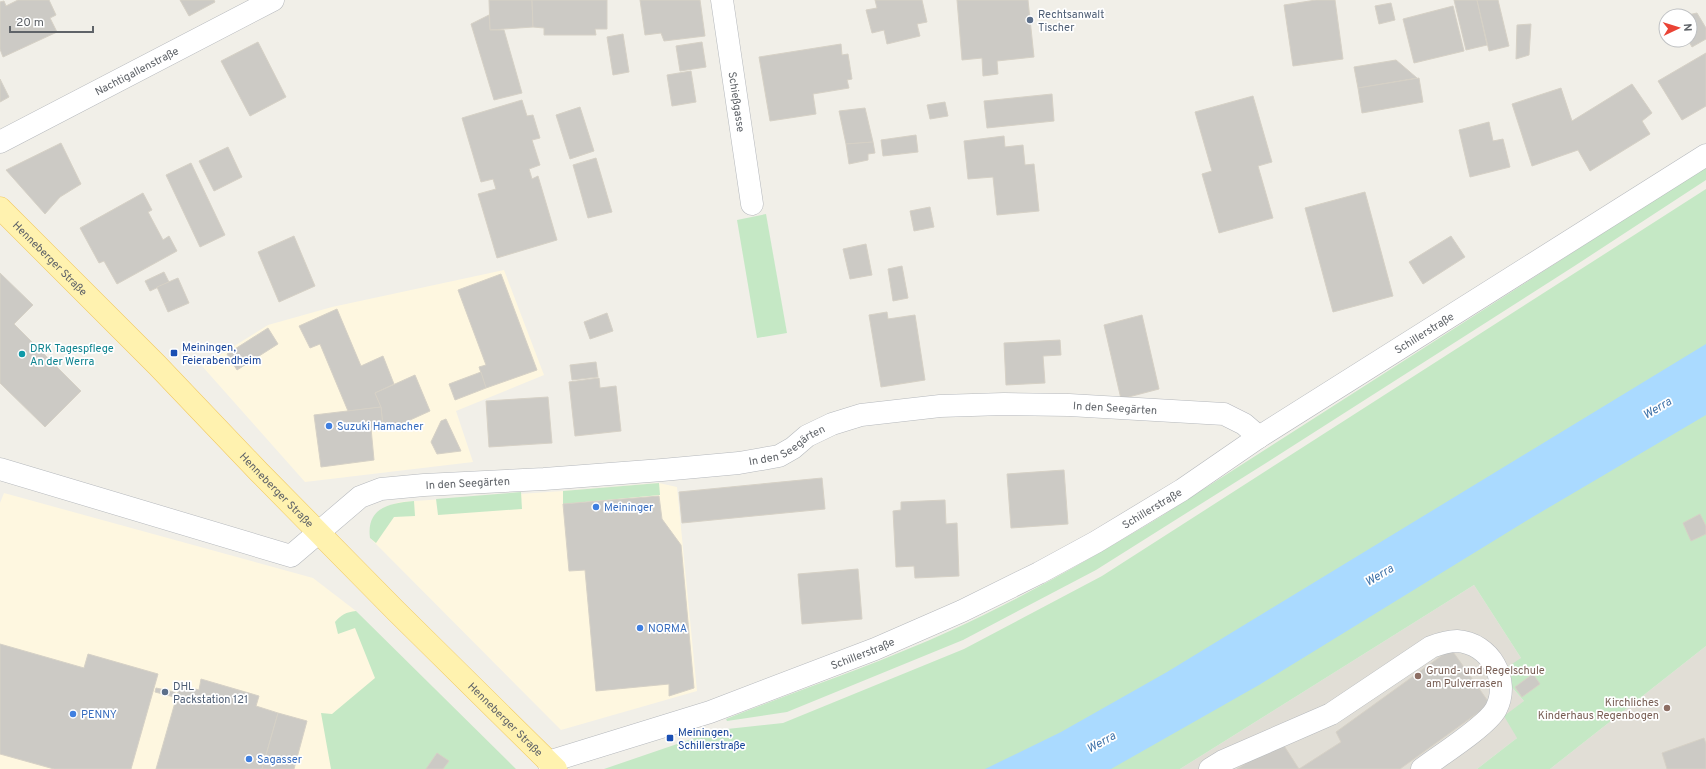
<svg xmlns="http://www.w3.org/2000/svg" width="1706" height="769" font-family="Overpass,sans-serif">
  <rect width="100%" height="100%" fill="#f1efe8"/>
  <!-- commercial -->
  <g fill="#fef7e0">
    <path d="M504,270L544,375L456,411L473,462L305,482L202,366L268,325L332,307Z"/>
    <path d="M659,483L677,487L697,691L561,730L370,538L385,507L400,502L563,491Z"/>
    <path d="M4,493L313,578L356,611L456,769H0V503Z"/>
  </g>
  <!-- education -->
  <g fill="#e1ded6">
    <path d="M1474,585L1521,658L1509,684L1524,701L1517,738L1477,769H1180Z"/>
    <path d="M1706,646V769H1550Z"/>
  </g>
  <!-- green -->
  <g fill="#c5e8c5">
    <path d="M1706,167V180L1576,265L1277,456L1096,570L963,640L787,712L727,721L726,719C801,689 878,664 952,630C1024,597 1092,558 1160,517Z"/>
    <path d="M1706,189V646L1550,769H1477L1517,738L1504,716L1524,701L1509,684L1506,668L1521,658L1474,585L1180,769H604L718,730L783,723L964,649L1102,576Z"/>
    <path d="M766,214L787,333L757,338L737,220Z"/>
    <path d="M659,483L660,495L563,504V491Z"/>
    <path d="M521,492L522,509L438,515L436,499Z"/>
    <path d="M414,501L415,516L394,517L376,543L370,538C366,508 389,503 414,501Z"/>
    <path d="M356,611L516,769H331L321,713L332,714L375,678L355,628L338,634L335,622C341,615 346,612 356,611Z"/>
  </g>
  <!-- water -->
  <path fill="#aadaff" d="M1706,344V415L1531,518L1259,685L1111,769H985L1061,732L1167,672Z"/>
  <!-- building -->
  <g fill="#cccac5" stroke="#d6d1c6">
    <path d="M18,0H49L56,15L50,18L57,32L3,57L0,49V2L4,1L6,6Z"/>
    <path d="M180,0H214L215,2L189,16Z"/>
    <path d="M489,0H532L533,27L490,30Z"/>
    <path d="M532,0H607V29H595L596,35H544V28L533,27Z"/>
    <path d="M640,0H700L705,36L664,41L661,33L645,35Z"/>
    <path d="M875,0H922L927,22L917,24L920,36L887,44L884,30L872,33L866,10L877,8Z"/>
    <path d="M957,0H1028L1034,57L997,61L998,74L983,76L982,58L962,60Z"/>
    <path d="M1316,0H1335L1343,59L1293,66L1284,5Z"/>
    <path d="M1454,0H1477L1487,45L1466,50Z"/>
    <path d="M1477,0H1498L1509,46L1489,51Z"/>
    <path d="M1391,3L1395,20L1379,24L1375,6Z"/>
    <path d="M1453,6L1464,51L1414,63L1403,19Z"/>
    <path d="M1697,13L1706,28V39L1692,47L1688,40H1690V16H1683Z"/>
    <path d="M489,15L490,30H504L522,93L494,100L471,24Z"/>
    <path d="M1531,24L1529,55L1516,59L1517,25Z"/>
    <path d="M623,34L629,72L613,75L607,37Z"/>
    <path d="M258,42L286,97L250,116L221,61Z"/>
    <path d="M702,42L706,67L680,71L676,46Z"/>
    <path d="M841,44L842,55L848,54L852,79L847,80L849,88L813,94L816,114L770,121L759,57Z"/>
    <path d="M1706,53V106L1682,120L1658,81Z"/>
    <path d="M1396,60L1417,78L1358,88L1354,67Z"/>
    <path d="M691,71L696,102L672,106L667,75Z"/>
    <path d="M1419,78L1423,102L1362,113L1358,88Z"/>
    <path d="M0,79L9,97L0,102Z"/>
    <path d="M1632,84L1652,113L1642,121L1650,134L1590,171L1578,150L1532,166L1512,104L1561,88L1572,121Z"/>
    <path d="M1052,94L1054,121L987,128L984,101Z"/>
    <path d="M1253,96L1272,162L1258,166L1273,218L1219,233L1202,174L1212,171L1195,112Z"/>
    <path d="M522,100L527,116L533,115L540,138L532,140L540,165L529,169L532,179L538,176L557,240L497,258L478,194L496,189L493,179L481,182L462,118Z"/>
    <path d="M945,102L948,116L930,119L927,105Z"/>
    <path d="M580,107L594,151L570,159L556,115Z"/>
    <path d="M865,108L873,142L846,144L839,111Z"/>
    <path d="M1489,122L1493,141L1503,139L1510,167L1470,177L1459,130Z"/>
    <path d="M916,135L918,152L883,156L881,140Z"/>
    <path d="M1004,136L1005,147L1023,145L1025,165L1034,164L1039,211L997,215L993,177L968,179L964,141Z"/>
    <path d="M873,142L875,153L868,154V160L849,164L846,144Z"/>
    <path d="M61,143L81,184L60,197L45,214L6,170Z"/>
    <path d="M228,147L242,177L214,191L199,161Z"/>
    <path d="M596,158L612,212L588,218L573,165Z"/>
    <path d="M191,163L225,235L200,247L166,175Z"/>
    <path d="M1365,192L1393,296L1333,312L1305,208Z"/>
    <path d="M143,193L152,210L148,212L163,240L169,236L177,251L117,284L104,261L99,263L80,228Z"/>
    <path d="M930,207L934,227L914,231L910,211Z"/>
    <path d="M294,236L315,286L279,302L258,252Z"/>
    <path d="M1451,236L1465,257L1423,284L1409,262Z"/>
    <path d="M866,244L872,275L850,279L843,249Z"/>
    <path d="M902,266L908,298L893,301L888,269Z"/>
    <path d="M164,272L169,282L150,291L145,281Z"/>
    <path d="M0,273L33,305L14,324L81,391L45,427L0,383Z"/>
    <path d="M501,274L537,370L486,388L479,367L486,365L458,290Z"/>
    <path d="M178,278L189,303L168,312L157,287Z"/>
    <path d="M337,309L361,366L383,356L394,384L375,393L381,407L348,411L320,344L310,348L299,326Z"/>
    <path d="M887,312L888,319L915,315L925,380L881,387L869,315Z"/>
    <path d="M607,313L613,331L590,339L584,322Z"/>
    <path d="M1142,315L1159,389L1121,399L1104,325Z"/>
    <path d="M268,328L278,344L237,370L227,354Z"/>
    <path d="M1060,340L1061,355L1043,356L1045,383L1006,385L1004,343Z"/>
    <path d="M596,362L598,377L572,380L570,365Z"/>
    <path d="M481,372L486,388L455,400L449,384Z"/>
    <path d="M415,375L430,411L388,430L383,427L381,407L375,393Z"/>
    <path d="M599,378L600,388L616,386L621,431L575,436L569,382Z"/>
    <path d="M548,397L552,443L489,447L486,401Z"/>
    <path d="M381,407L383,427L371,428L374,460L321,467L314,415Z"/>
    <path d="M446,419L461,451L437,454L431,442L441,421Z"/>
    <path d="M1064,470L1068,524L1011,528L1007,474Z"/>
    <path d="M822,478L825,509L682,523L679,492Z"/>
    <path d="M659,496L662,519L681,545L694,688L669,696V684L596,691L585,570L569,571L563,504Z"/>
    <path d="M945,500L946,524L957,523L959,576L915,578L914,566L896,567L893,511L901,510V502Z"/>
    <path d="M1700,514L1706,526V534L1691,541L1683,523Z"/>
    <path d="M858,569L862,619L802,624L798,574Z"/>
    <path d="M0,644L84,668L88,654L158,674L131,769H54L0,754Z"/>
    <path d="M1451,649L1490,704L1400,769H1237L1281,741L1299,769L1341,742L1336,732Z"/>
    <path d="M1533,674L1540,684L1522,697L1515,687Z"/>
    <path d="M201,679L259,696L256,706L278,713L262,769H156L180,685L199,690Z"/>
    <path d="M156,688L175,692L174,697L155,692Z"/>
    <path d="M278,713L307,721L294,769H262Z"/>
    <path d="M1704,738L1706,744V769H1667L1662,753Z"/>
    <path d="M437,753L449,761L443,769H426Z"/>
  </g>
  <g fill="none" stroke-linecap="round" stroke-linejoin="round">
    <!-- minor casing -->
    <g stroke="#b5b8bc" stroke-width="23">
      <g id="minor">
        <path id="s1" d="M722,0L752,204"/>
        <path id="s2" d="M0,142L273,0"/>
        <path id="s3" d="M0,469L291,556L360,497L381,489L424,485L544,479L662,470L739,463L779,456L793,448L807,436L832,424L861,415L940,406L1004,404L1069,405L1224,414L1244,424L1259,437"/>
        <path id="s4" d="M548,762L710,712L875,649L962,611L1039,573L1096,542L1182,490L1259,437L1706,155"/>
        <path d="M1210,769L1223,761L1331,714L1431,647C1439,644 1448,641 1457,641C1490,643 1511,680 1496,709C1487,726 1439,756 1422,769"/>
      </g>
    </g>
    <!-- major casing -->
    <g stroke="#f2c960" stroke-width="23">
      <g id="major">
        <path id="s5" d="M0,208L157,365L259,472L396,611L556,769"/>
      </g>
    </g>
    <!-- minor -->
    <use href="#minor" stroke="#fff" stroke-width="22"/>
    <!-- major -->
    <use href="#major" stroke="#fff2af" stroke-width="22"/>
  </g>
  <!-- markers -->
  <g fill="#5c6f8a" stroke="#fff" stroke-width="1.5">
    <circle cx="1030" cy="20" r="4"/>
    <circle cx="165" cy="692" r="4"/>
  </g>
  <g fill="#1a4fb4" stroke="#fff" stroke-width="1.5">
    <rect x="170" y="349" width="8" height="8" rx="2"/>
    <rect x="666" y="734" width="8" height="8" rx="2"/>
  </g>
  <circle fill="#0f9aa8" stroke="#fff" stroke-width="1.5" cx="22" cy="354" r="4"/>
  <g fill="#3f7fe0" stroke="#fff" stroke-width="1.5">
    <circle cx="329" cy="426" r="4"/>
    <circle cx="596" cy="507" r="4"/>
    <circle cx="640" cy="628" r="4"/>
    <circle cx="73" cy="714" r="4"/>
    <circle cx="249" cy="759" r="4"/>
  </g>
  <g fill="#8d6e63" stroke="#fff" stroke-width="1.5">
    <circle cx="1418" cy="676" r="4"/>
    <circle cx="1667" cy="708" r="4"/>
  </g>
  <g text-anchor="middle" stroke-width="3.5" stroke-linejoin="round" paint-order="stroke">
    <!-- service labels -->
    <g font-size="11" fill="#4e5e75" stroke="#fff" text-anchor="start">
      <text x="1038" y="18">Rechtsanwalt<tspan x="1038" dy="13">Tischer</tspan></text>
      <text x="173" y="690">DHL<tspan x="173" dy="13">Packstation 121</tspan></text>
    </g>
    <!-- street labels -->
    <g font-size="11" fill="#5f6368" stroke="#fff">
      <text dy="4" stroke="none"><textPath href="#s2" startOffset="154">Nachtigallenstraße</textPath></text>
      <text dy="4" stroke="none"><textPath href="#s1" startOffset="103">Schießgasse</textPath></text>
      <text dy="4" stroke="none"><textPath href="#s5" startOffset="71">Henneberger Straße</textPath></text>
      <text dy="4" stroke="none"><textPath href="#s4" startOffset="981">Schillerstraße</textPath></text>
      <text dy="4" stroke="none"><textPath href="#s3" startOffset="1164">In den Seegärten</textPath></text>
      <text dy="4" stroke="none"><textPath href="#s3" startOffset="828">In den Seegärten</textPath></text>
      <text dy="4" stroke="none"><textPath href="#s3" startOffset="504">In den Seegärten</textPath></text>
      <text dy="4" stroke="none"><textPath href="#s5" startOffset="395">Henneberger Straße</textPath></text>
      <text dy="4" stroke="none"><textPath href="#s4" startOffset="657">Schillerstraße</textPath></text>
      <text dy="4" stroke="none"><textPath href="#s4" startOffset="333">Schillerstraße</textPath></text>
      <text dy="4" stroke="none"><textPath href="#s5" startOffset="719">Henneberger Straße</textPath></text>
    </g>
    <!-- transit labels -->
    <g font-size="11" fill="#164399" stroke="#fff" text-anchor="start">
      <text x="182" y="351">Meiningen,<tspan x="182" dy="13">Feierabendheim</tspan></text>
      <text x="678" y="736">Meiningen,<tspan x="678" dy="13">Schillerstraße</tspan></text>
    </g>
    <!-- culture labels -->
    <g font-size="11" fill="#0d838f" stroke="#fff" text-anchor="start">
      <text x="30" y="352">DRK Tagespflege<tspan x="30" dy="13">An der Werra</tspan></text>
    </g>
    <!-- shop labels -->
    <g font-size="11" fill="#366cbe" stroke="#fff" text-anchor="start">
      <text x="337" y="430">Suzuki Hamacher</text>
      <text x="604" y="511">Meininger</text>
      <text x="648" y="632">NORMA</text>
      <text x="81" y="718">PENNY</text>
      <text x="257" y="763">Sagasser</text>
    </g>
    <!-- education labels -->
    <g font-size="11" fill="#785e54" stroke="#fff" text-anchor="start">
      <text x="1426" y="674">Grund- und Regelschule<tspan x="1426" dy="13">am Pulverrasen</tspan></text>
      <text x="1659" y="706" text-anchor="end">Kirchliches<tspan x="1659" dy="13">Kinderhaus Regenbogen</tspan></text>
    </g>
    <!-- water labels -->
    <g font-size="12" font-style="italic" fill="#4174aa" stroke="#fff">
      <text transform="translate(1657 408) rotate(-31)" y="4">Werra</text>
      <text transform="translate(1379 575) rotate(-31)" y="4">Werra</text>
      <text transform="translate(1101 742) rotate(-29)" y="4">Werra</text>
    </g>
  </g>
  <!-- north arrow -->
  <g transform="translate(1678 28) rotate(86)"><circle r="19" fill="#ffffff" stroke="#bfc1c3"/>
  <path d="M0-3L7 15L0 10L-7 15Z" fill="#ea4335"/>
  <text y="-6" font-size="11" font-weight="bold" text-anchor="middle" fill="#5f6368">N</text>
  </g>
  <!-- scale -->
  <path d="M10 26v6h83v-6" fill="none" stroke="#5f6368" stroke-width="2"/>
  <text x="16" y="26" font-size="12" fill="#5f6368" stroke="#ffffff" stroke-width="3" paint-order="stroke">20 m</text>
</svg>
